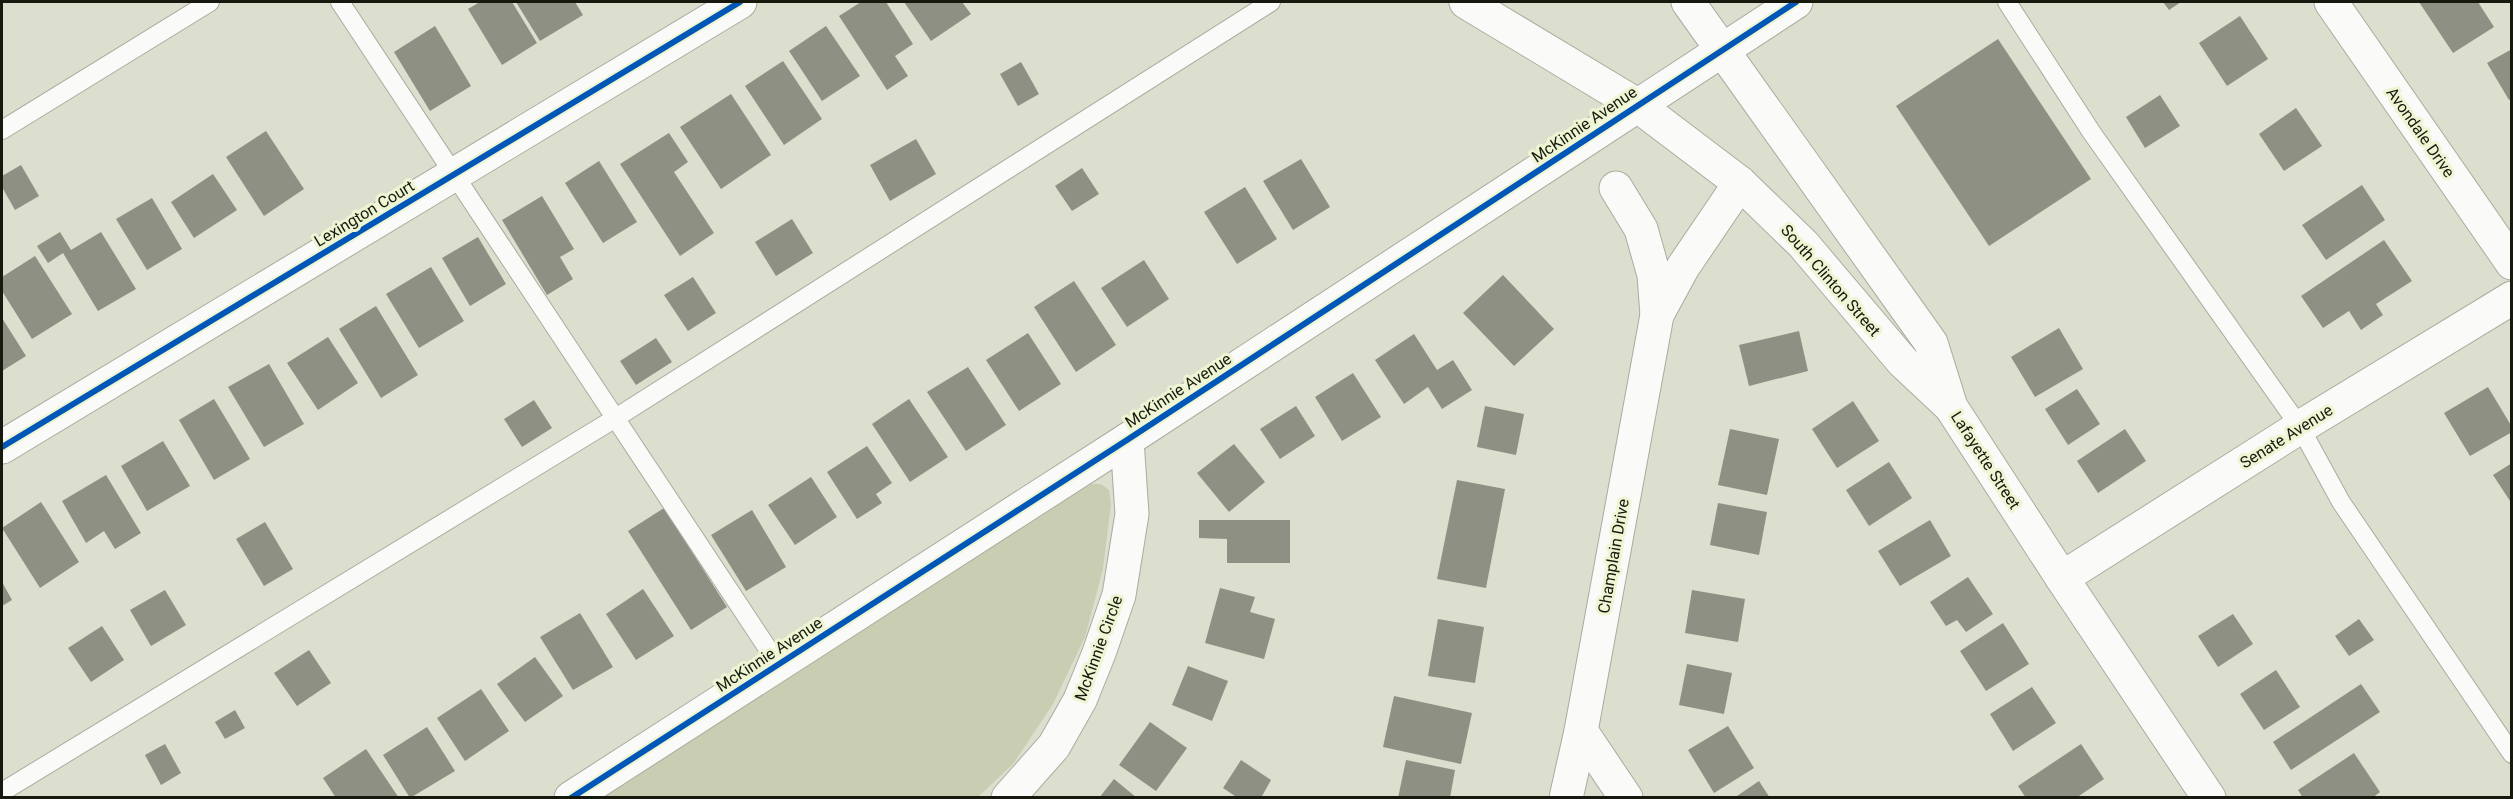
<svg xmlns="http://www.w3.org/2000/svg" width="2513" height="799" font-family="Roboto,sans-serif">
  <rect width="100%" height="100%" fill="#dcdfce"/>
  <!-- green -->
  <path fill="#c9ceb2" d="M1091,484H1101L1109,490L1111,504L1103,569L1085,637L1053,704L1013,764L978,797H602Z"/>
  <!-- building -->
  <g fill="#8e9083">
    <path d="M480,2H512L537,43L502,65L468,9Z"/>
    <path d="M516,2H575L583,15L540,41Z"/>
    <path d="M861,2H886L913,44L895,56L908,76L887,90L839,16Z"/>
    <path d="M904,2H962L971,14L931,41Z"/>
    <path d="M2163,2H2181L2169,10Z"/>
    <path d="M2419,2H2478L2494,27L2453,53Z"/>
    <path d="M2240,16L2268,59L2227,86L2199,43Z"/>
    <path d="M435,26L471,86L430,111L394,52Z"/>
    <path d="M826,26L860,76L822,101L789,51Z"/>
    <path d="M1998,39L2091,179L1989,246L1896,106Z"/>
    <path d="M2512,49V98L2509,100L2487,63Z"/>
    <path d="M783,61L822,119L784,145L745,86Z"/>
    <path d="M1021,62L1039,94L1018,106L1000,74Z"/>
    <path d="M731,94L771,155L721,189L680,127Z"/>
    <path d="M2160,95L2180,126L2145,148L2126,117Z"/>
    <path d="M2296,108L2322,146L2284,171L2259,134Z"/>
    <path d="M266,131L304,189L264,216L226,157Z"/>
    <path d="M669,133L688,162L674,172L714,233L680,256L620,164Z"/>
    <path d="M916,139L936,174L890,201L870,165Z"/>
    <path d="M1301,159L1330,207L1293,230L1263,181Z"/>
    <path d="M599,161L637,222L603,243L565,183Z"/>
    <path d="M21,165L39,196L15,210L2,187V176Z"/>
    <path d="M1082,168L1099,194L1072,211L1055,186Z"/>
    <path d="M213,174L237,210L194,238L171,202Z"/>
    <path d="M2362,185L2385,220L2326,260L2302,225Z"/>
    <path d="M1245,187L1277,239L1237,264L1204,212Z"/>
    <path d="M542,196L574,249L560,257L573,279L547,295L502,220Z"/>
    <path d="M152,198L182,249L147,270L116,219Z"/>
    <path d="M792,219L813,253L776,276L755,242Z"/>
    <path d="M60,232L71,250L101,232L136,289L98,311L63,253L48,263L37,246Z"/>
    <path d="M478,237L506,284L470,306L442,258Z"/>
    <path d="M2384,240L2412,281L2376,304L2383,315L2361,330L2349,311L2323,328L2301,296Z"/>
    <path d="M35,256L72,314L32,339L2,291V277Z"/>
    <path d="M1144,260L1169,299L1127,327L1101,288Z"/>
    <path d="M431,267L464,321L419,348L386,294Z"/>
    <path d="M1503,275L1554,329L1514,366L1463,313Z"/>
    <path d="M693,277L716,313L688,331L664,295Z"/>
    <path d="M1074,281L1116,345L1076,372L1034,307Z"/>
    <path d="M376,306L418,375L381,398L339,329Z"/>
    <path d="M2,318L26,356L2,371Z"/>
    <path d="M2059,328L2083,369L2035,397L2011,357Z"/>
    <path d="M1799,331L1808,371L1749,386L1739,345Z"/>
    <path d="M1028,333L1061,384L1019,411L986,360Z"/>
    <path d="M1414,334L1437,370L1453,360L1472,390L1442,409L1428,387L1404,404L1375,360Z"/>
    <path d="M328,337L358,383L318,410L287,363Z"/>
    <path d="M656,338L672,362L636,385L620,361Z"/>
    <path d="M269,364L304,424L264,447L228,387Z"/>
    <path d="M968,367L1006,425L966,451L927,392Z"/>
    <path d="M1353,373L1381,417L1342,441L1315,397Z"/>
    <path d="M2488,387L2512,427V432L2470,456L2444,413Z"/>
    <path d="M2077,389L2100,424L2068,445L2045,409Z"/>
    <path d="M214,399L250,459L214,480L179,420Z"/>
    <path d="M909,399L948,457L910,482L872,424Z"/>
    <path d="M534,400L552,428L522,447L504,419Z"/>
    <path d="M1853,401L1879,441L1837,468L1812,429Z"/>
    <path d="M1296,406L1315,436L1280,459L1260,429Z"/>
    <path d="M1485,406L1524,414L1516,455L1477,447Z"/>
    <path d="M1730,429L1779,439L1767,495L1718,485Z"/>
    <path d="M2125,429L2146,461L2098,493L2077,461Z"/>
    <path d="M163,441L190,486L147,511L121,466Z"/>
    <path d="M1234,444L1265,482L1229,512L1197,473Z"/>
    <path d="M867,446L892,483L876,494L882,503L857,519L827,472Z"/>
    <path d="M1889,462L1912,498L1869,526L1846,490Z"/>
    <path d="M2512,463V504L2493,475Z"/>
    <path d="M106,475L141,533L115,549L104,531L86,543L62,501Z"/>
    <path d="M811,477L837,517L795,545L768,505Z"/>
    <path d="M1457,480L1505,489L1486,588L1437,579Z"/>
    <path d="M41,502L79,562L40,588L2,528Z"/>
    <path d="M1718,503L1767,512L1759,555L1710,545Z"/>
    <path d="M664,508L727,607L691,630L628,531Z"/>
    <path d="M752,510L786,567L746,591L711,535Z"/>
    <path d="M1199,520H1290V563H1227V539L1199,538Z"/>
    <path d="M1930,520L1951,556L1900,586L1878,551Z"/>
    <path d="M265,522L293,569L264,586L236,539Z"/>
    <path d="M1968,577L1993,614L1966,632L1957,620L1946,626L1930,602Z"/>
    <path d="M2,582L12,600L2,606Z"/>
    <path d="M1220,588L1255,597L1250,612L1275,619L1264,659L1205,643Z"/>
    <path d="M643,589L674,636L636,660L606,614Z"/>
    <path d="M165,590L186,625L151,646L130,610Z"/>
    <path d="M1692,590L1745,599L1738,642L1685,633Z"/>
    <path d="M580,613L613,667L573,690L540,637Z"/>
    <path d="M2233,614L2253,644L2218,667L2198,636Z"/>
    <path d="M1438,619L1484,627L1475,683L1428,676Z"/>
    <path d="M2359,619L2374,640L2349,656L2335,636Z"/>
    <path d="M2003,623L2029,664L1986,691L1960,651Z"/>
    <path d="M102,626L124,660L91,682L68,648Z"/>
    <path d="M309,650L331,683L297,706L274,673Z"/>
    <path d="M535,657L563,696L525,722L497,684Z"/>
    <path d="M1687,664L1732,673L1724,714L1679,705Z"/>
    <path d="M1188,666L1228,681L1212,721L1172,705Z"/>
    <path d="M2276,670L2300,707L2264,730L2240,694Z"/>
    <path d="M2361,684L2380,712L2291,770L2273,742Z"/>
    <path d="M2032,687L2056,723L2013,751L1990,714Z"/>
    <path d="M481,689L509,731L465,761L437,718Z"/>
    <path d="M1394,696L1472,713L1461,764L1383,747Z"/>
    <path d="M235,710L245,728L225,739L215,722Z"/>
    <path d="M1150,722L1187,748L1156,791L1119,765Z"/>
    <path d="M1728,726L1754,768L1714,793L1688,750Z"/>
    <path d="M427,727L455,771L410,798L383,755Z"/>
    <path d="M165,744L181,773L161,785L145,755Z"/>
    <path d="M2081,744L2104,779L2076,798H2026L2018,786Z"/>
    <path d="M366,749L399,798H336L323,778Z"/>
    <path d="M2354,753L2380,792L2372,798H2303L2298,790Z"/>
    <path d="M1241,760L1271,780L1261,798H1238L1223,788Z"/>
    <path d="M1406,760L1455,770L1450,798H1398Z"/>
    <path d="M1114,779L1137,798H1099Z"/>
    <path d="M1759,781L1770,798H1734Z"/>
  </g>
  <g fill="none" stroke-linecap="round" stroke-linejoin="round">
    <!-- service casing -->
    <g stroke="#a9ac9f" stroke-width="20">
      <g id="service">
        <path d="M340,2L778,664"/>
        <path d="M2007,2L2092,133L2300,427L2341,502L2512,754"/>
        <path d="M2,130L210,2"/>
        <path d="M2,792L614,419L1271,2"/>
      </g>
    </g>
    <!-- minor casing -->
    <g stroke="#a9ac9f" stroke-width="35">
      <g id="minor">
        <path d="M2331,2L2512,263"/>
        <path d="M1616,188L1641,229L1654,275L1657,315"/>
        <path d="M2,447L740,2"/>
        <path d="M2062,578L2300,427L2512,298"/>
        <path d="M1581,731L1626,798"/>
        <path d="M1008,798L1054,746L1080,700L1099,653L1119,595L1132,514L1127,440"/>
        <path d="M1566,798L1581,731L1657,315L1683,267L1740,183"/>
      </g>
    </g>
    <!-- tertiary casing -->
    <g stroke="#a9ac9f" stroke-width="35">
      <path id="tertiary" d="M571,798L1127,440L1796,2"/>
    </g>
    <!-- trunk casing -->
    <g stroke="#a9ac9f" stroke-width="35">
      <g id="trunk">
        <path d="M1466,2L1637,105L1740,183L1803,244L1903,362L1950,406"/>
        <path d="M1688,2L1931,343L1951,407L2062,578L2209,798"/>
      </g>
    </g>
    <!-- service -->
    <use href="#service" stroke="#fafaf8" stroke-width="18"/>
    <!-- minor -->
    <use href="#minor" stroke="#fafaf8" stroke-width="33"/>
    <!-- tertiary -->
    <use href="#tertiary" stroke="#fafaf8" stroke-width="33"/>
    <!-- trunk -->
    <use href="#trunk" stroke="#fafaf8" stroke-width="33"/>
    <!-- cycleway casing -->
    <g stroke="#eef5d3" stroke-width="10">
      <g id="cycleway">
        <path d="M2,447L740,2"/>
        <path d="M571,798L1127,440L1796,2"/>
      </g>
    </g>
    <!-- cycleway -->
    <use href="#cycleway" stroke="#0057b8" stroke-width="6"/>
  </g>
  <g text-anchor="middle" stroke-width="6" stroke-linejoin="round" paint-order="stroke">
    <!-- street labels -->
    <g font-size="16" fill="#17190e" stroke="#eef5d3">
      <text transform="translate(1584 124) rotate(-34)" y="6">McKinnie Avenue</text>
      <text transform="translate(2421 132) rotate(55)" y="6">Avondale Drive</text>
      <text transform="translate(364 213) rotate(-31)" y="6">Lexington Court</text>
      <text transform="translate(1831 280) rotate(49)" y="6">South Clinton Street</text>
      <text transform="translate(1178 390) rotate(-33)" y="6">McKinnie Avenue</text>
      <text transform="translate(2286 436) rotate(-32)" y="6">Senate Avenue</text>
      <text transform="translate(1986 460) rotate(57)" y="6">Lafayette Street</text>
      <text transform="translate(1613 556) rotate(-80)" y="6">Champlain Drive</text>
      <text transform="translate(1098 648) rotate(-70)" y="6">McKinnie Circle</text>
      <text transform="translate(769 654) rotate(-33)" y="6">McKinnie Avenue</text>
    </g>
  </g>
  <!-- border -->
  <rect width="2513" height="799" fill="none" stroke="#17190e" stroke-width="6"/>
</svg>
